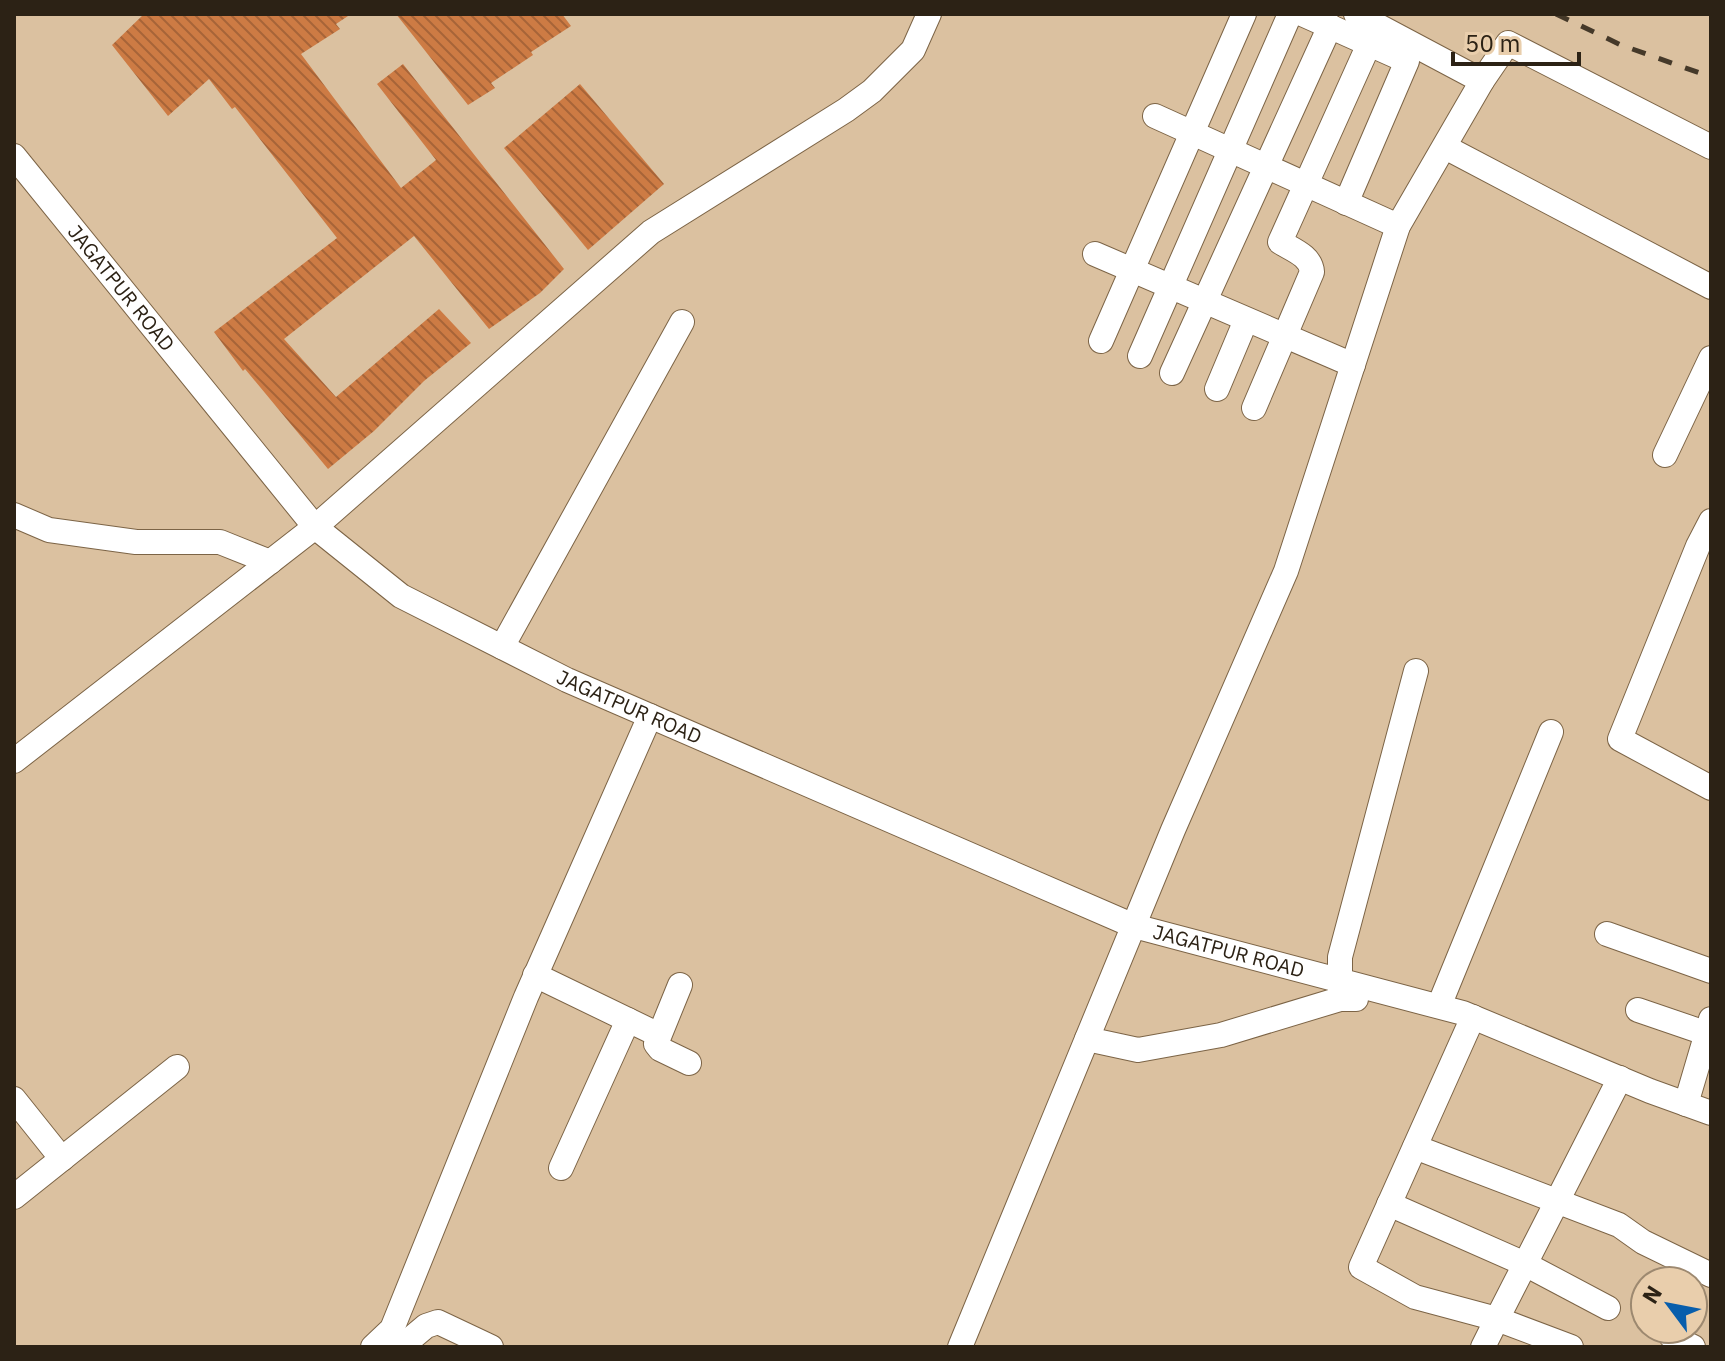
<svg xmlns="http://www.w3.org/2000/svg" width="1725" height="1361" font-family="'IBM Plex Sans',sans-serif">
  <defs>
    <pattern id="building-back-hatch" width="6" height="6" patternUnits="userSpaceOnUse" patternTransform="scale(2)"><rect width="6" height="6" fill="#cd7b44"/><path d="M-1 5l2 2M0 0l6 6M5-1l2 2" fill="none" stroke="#a76438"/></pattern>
  </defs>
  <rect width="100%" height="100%" fill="#dbc1a0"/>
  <!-- building -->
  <g fill="url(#building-back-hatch)">
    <path d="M144,14H351L336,24L340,29L301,54L401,188L436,160L377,84L403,64L564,269L540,293L489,329L414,236L284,339L336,397L439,309L471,343L424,381L374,431L328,469L245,369L243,371L214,332L337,238L235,107L232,109L209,79L168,116L112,45Z"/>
    <path d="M396,14H562L571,26L531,52L533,55L491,83L495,88L468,105Z"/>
    <path d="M580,84L664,184L588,250L504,148Z"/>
  </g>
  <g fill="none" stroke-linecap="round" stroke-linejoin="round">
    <!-- minor casing -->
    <g stroke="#7c6446" stroke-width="26">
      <g id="minor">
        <path d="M1302,14L1407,61L1346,203"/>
        <path d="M1482,81L1508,43L1711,147"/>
        <path d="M1155,116L1398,226"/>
        <path d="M1445,147L1711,287"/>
        <path id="s1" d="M14,156L315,527L401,596L567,680L1134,926L1463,1013L1650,1091L1711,1113"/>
        <path d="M1095,254L1353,365"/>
        <path d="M1101,341L1244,14"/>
        <path d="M1140,356L1290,14"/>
        <path d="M1172,373L1330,26"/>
        <path d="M1217,389L1246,320"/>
        <path d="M1254,408L1312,272C1311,256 1293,250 1280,242L1369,44"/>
        <path d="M1665,455L1711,358"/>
        <path d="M14,515L49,530L136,542H220L270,562"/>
        <path d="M1711,521L1698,546L1620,739L1711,788"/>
        <path d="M502,647L682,322"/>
        <path d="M14,761L315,527L651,232L846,110L872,91L913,50L929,14"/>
        <path d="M1607,934L1711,971"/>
        <path d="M535,975L659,1035"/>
        <path d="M680,985L656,1044L660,1049L689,1063"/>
        <path d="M1340,996V957L1416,671"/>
        <path d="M1439,1006L1551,732"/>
        <path d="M1638,1010L1711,1035"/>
        <path d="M1473,1017L1361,1267L1415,1297L1497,1319L1483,1347"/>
        <path d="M1087,1039L1138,1050L1221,1035L1340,999H1356"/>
        <path d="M14,1099L62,1159"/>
        <path d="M1686,1104L1711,1019"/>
        <path d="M1415,1147L1619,1225L1643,1242L1711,1275"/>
        <path d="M561,1168L628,1020"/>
        <path d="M14,1197L177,1067"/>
        <path d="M1389,1204L1525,1264L1608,1308"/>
        <path d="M1671,1336L1693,1347"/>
        <path d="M373,1347L392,1329L526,997L650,716"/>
        <path d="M401,1347L426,1326L438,1322L491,1347"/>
        <path d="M960,1347L1173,830L1286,571L1398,226L1482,81L1356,14"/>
        <path d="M1571,1347L1497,1319L1620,1078"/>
      </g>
    </g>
    <!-- minor -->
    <use href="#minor" stroke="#fff" stroke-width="24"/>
    <!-- rail -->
    <path stroke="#453929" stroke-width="5" stroke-dasharray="14 14" stroke-linecap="butt" d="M1556,14L1621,45L1711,77"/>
  </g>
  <g text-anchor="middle" stroke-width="7" stroke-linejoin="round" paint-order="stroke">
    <!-- street labels -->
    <g font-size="20" fill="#2c2215" stroke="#e9ceac">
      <text dy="7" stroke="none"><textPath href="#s1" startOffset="170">JAGATPUR ROAD</textPath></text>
      <text dy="7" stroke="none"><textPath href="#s1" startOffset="842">JAGATPUR ROAD</textPath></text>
      <text dy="7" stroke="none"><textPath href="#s1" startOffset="1490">JAGATPUR ROAD</textPath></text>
    </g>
  </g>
  <!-- border -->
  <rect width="1725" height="1361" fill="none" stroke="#2c2215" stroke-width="32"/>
  <!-- north arrow -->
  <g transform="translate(1669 1305) rotate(302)"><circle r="38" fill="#e9ceac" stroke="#9d8970" stroke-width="2"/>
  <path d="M0-6L14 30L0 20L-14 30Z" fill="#085eac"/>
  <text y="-12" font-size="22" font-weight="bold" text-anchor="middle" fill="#2c2215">N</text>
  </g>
  <!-- scale -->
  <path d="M1453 52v12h126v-12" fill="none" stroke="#2c2215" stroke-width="4"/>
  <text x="1465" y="52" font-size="24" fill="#2c2215" stroke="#e9ceac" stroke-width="6" paint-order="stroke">50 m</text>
</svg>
